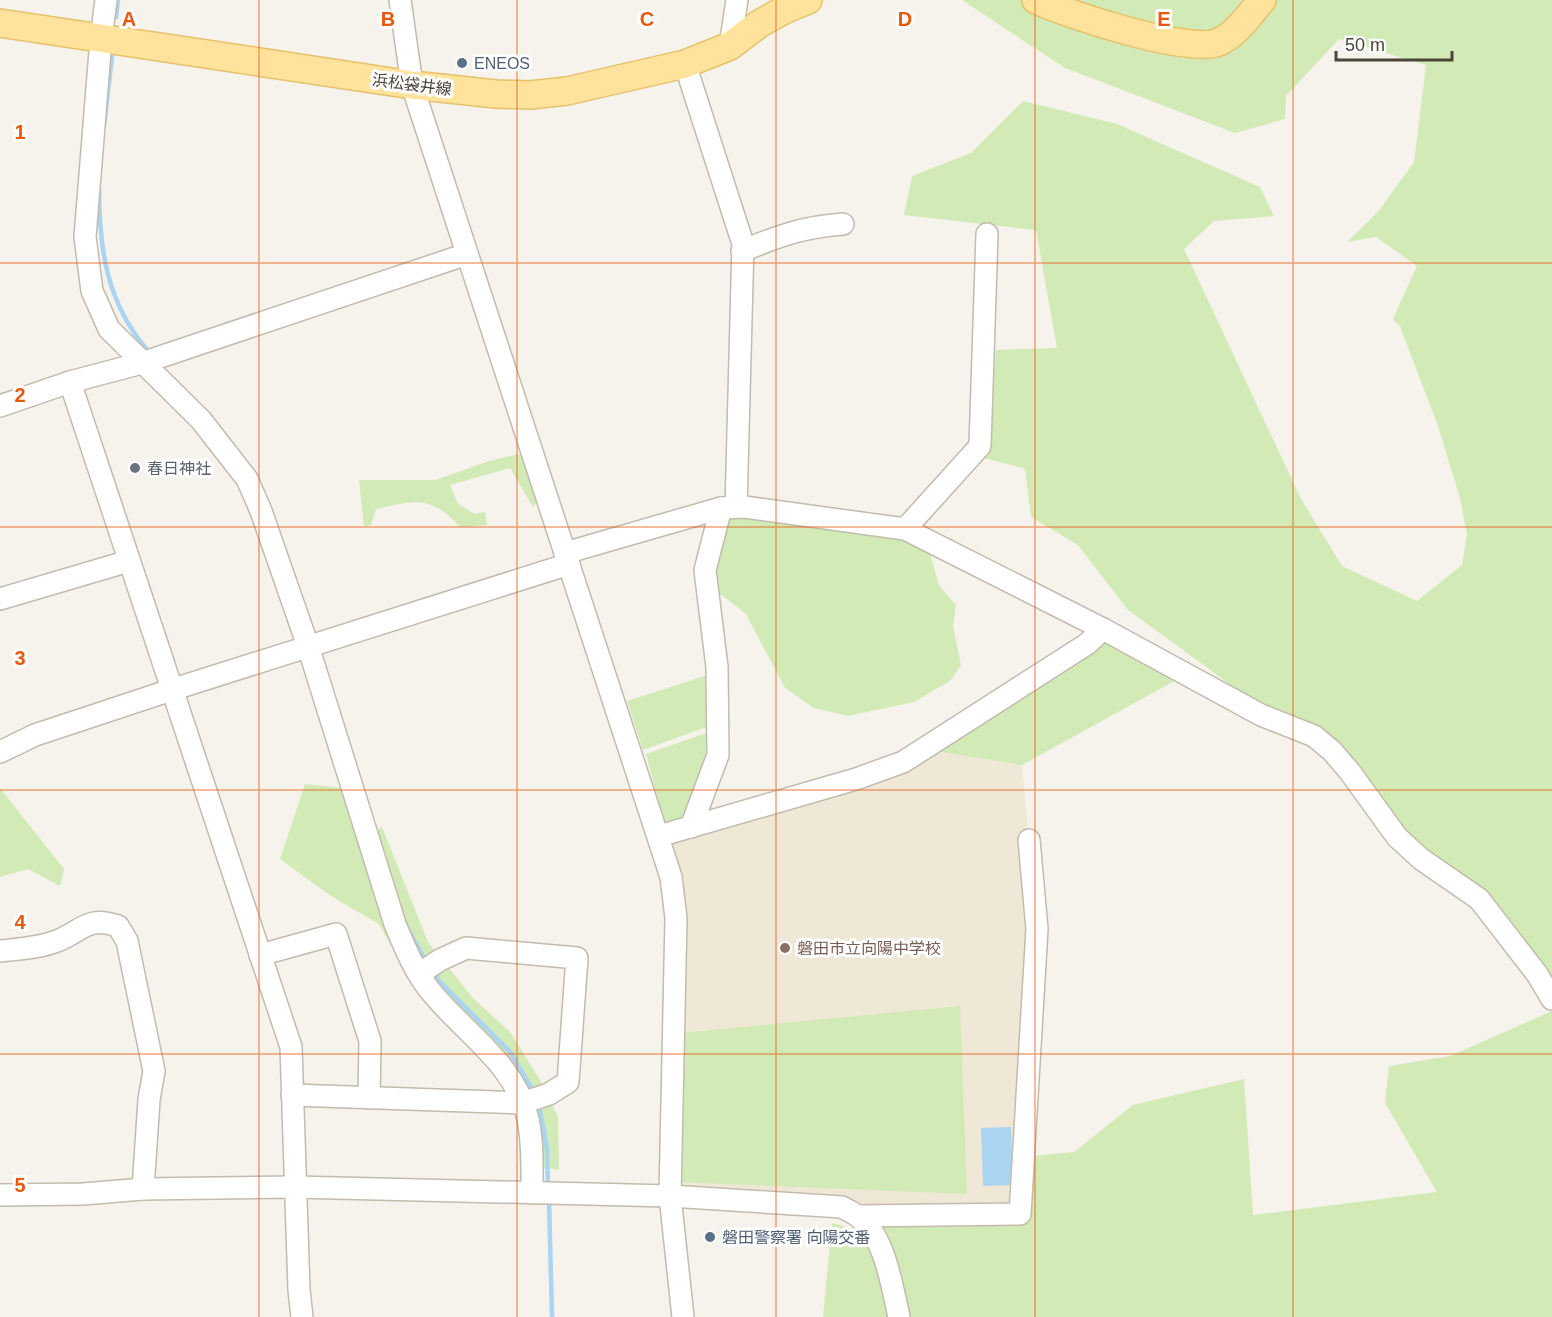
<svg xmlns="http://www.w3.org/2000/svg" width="1552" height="1317" font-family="Arial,'Noto Sans JP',sans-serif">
  <rect width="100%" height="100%" fill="#f6f3ec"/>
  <!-- education -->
  <path fill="#efe8d6" d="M923,749L1022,765L1029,840L1020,1214L670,1196L675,912L659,836Z"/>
  <!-- green -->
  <g fill="#d2eab5">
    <path d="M962,0H1552V1001L1474,896L1412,850L1350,772L1128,610L1078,545L1031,517L1025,469L981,457L991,415L996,350L1057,348L1036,230L904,215L912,176L971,153L1023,101L1117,124L1260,187L1274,216L1214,221L1184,249L1300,497L1342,566L1417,601L1462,565L1467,535L1460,498L1438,426L1400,326L1393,319L1417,266L1376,237L1347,242L1378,212L1414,162L1426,65L1339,39L1286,96L1285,119L1235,133L1065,68Z"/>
    <path d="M519,454L526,464L539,500L533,507L510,468L450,485L458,504L475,514L485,512L487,525L460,527C431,495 415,500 376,509L371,525L364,526L359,480H436L489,461Z"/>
    <path d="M721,508L926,540L939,585L956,605L953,626L961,665L951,680L914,702L848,716L814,708L785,688L746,614L722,595L707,590Z"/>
    <path d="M1103,629L1187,674L1022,765L923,749Z"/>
    <path d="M717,672L718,723L643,750L627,701Z"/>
    <path d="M718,729L691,827L667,834L646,754Z"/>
    <path d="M305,784L353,789L368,836L382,827L428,942L473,998L510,1032L540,1080L558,1117L559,1170L540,1167L531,1112L400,961L379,924L331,896L280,859Z"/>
    <path d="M0,788L64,869L60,886L28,869L0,877Z"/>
    <path d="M960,1006L967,1194L678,1182L681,1033Z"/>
    <path d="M1552,1011V1317H823L832,1223L887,1238L880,1222L1014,1214L1023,1157L1074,1152L1133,1105L1244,1079L1253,1215L1437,1192L1385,1103L1389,1066L1450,1056Z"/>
  </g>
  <!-- water -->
  <path fill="#a9d4f2" d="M1011,1127L1013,1185L983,1186L981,1128Z"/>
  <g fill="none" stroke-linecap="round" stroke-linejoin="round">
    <!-- stream -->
    <g stroke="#a9d4f2" stroke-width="4.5">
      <path d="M116,17L118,0"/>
      <path d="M104,126L112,57"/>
      <path d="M99,188C99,250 107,305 150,353"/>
      <path d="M409,931L427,963"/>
      <path d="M434,972L439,981L510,1052L535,1094"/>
      <path d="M539,1105L547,1149L548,1188"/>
      <path d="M549,1200L552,1317"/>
    </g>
    <!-- minor casing -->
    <g stroke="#c2bbae" stroke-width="24">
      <g id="minor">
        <path d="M106,0L101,39L85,237L92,291L109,329L201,420L247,479L261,511L308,646L395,924C405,948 415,973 432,993C465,1033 516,1065 528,1119C533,1143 532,1169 532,1193"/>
        <path d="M400,0L412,85L671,877L676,918L670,1196L683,1317"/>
        <path d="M730,46L737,0"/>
        <path d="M685,64L743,244L736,507"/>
        <path d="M742,251C779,236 802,227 843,224"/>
        <path d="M70,382L291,1047L299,1290L302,1317"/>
        <path d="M0,406L70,382L142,363L467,254"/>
        <path d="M905,529L980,446L987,234"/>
        <path d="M565,553L721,508L744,507L905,529L1103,629L1261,715L1314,736L1332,751L1350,772L1397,837L1421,859L1479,899L1537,974L1552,999"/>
        <path d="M0,599L129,561"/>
        <path d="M0,752L35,735L171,690L569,564"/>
        <path d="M691,827L718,755L717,667L705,570L721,508"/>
        <path d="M659,836L856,779L903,762L1087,644L1103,629"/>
        <path d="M0,951C19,949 39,948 57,941C84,930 86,916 118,926L127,941L154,1071L149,1100L143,1189"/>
        <path d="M260,955L336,934L370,1041L369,1098"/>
        <path d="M292,1095L522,1103L549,1094L568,1082L577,958L466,948L440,960L419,974"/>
        <path d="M0,1195L83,1194L143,1189L295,1187L670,1196L842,1207C847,1210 854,1213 859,1217C885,1237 892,1286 899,1317"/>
        <path d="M859,1216L1020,1214L1037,929L1029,840"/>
      </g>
    </g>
    <!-- major casing -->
    <g stroke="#e6c16a" stroke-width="30">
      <g id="major">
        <path d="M1036,0C1066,14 1191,55 1219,42C1238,33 1249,15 1262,0"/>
        <path d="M0,23L412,85L496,94L530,95L567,91L685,64L730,46L759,24L784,10L808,0"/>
      </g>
    </g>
    <!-- minor -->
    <use href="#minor" stroke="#fff" stroke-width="21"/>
    <!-- major -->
    <use href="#major" stroke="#ffe39c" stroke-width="27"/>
  </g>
  <!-- grid -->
  <path fill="none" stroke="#e8590c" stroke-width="1.5" stroke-opacity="0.55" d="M259,0V1317M517,0V1317M776,0V1317M1035,0V1317M1293,0V1317M0,263H1552M0,527H1552M0,790H1552M0,1054H1552"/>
  <!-- markers -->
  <g fill="#5c6f8a" stroke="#fff" stroke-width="2">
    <circle cx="462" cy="63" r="6"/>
    <circle cx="710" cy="1237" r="6"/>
  </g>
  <circle fill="#6b7280" stroke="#fff" stroke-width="2" cx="135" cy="468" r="6"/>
  <circle fill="#8d6e63" stroke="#fff" stroke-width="2" cx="785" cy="948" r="6"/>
  <g text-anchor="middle" stroke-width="6" stroke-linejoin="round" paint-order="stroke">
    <!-- service labels -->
    <g font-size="16" fill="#4e5e75" stroke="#fff" text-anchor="start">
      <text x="474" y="69">ENEOS</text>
      <text x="722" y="1243">磐田警察署 向陽交番</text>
    </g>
    <!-- street labels -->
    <g font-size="16" fill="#4b4439" stroke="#fff">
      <text transform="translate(412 84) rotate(7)" y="6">浜松袋井線</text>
    </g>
    <!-- worship labels -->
    <g font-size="16" fill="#5b616d" stroke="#fff" text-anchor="start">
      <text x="147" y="474">春日神社</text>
    </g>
    <!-- education labels -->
    <g font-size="16" fill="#785e54" stroke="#fff" text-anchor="start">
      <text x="797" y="954">磐田市立向陽中学校</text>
    </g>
  </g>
  <g font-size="20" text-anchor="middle" font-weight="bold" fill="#e8590c" stroke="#fff" stroke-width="6" stroke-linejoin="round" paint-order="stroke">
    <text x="129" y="26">A</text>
    <text x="388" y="26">B</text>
    <text x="647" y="26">C</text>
    <text x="905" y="26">D</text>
    <text x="1164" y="26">E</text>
    <text x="20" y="139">1</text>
    <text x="20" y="402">2</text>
    <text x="20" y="665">3</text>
    <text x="20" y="929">4</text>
    <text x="20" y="1192">5</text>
  </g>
  <!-- scale -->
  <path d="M1336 51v9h116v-9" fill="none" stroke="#4b4439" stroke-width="3"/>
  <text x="1345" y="51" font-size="18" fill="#4b4439" stroke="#ffffff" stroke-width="4.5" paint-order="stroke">50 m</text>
</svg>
